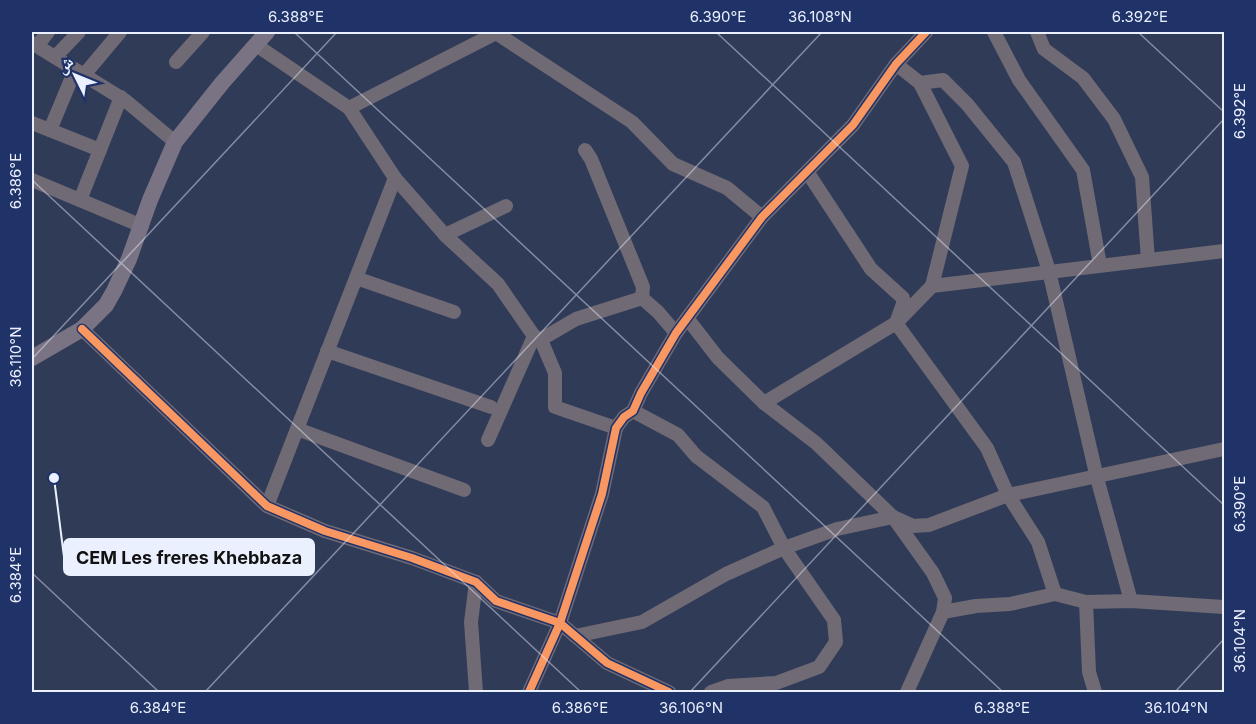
<svg xmlns="http://www.w3.org/2000/svg" width="1256" height="724" font-family="Inter,'Noto Naskh Arabic',sans-serif">
  <rect width="100%" height="100%" fill="#303b58"/>
  <g fill="none" stroke-linecap="round" stroke-linejoin="round">
    <!-- minor -->
    <g stroke="#706a75" stroke-width="14">
      <path d="M994,32L1019,80L1083,170L1100,265"/>
      <path d="M1037,32L1044,49L1083,78L1114,119L1142,177L1148,260"/>
      <path d="M496,33L632,122L673,164L727,188L762,217"/>
      <path d="M32,43L126,101L175,142"/>
      <path d="M256,45L349,108L498,32"/>
      <path d="M37,46L48,32"/>
      <path d="M55,57L79,32"/>
      <path d="M176,62L203,32"/>
      <path d="M896,64L920,83L943,80L967,104L1014,162L1049,271L1097,478L1131,601"/>
      <path d="M84,75L120,32"/>
      <path d="M920,83L962,166L932,286"/>
      <path d="M32,123L100,150"/>
      <path d="M50,130L75,70"/>
      <path d="M585,150L591,159L643,287L642,298"/>
      <path d="M808,173L871,269L903,298V304L896,323L987,448L1008,495L1038,542L1055,594"/>
      <path d="M395,178L445,235L498,284L534,336L540,340L544,347L555,373V407L616,428"/>
      <path d="M32,180L142,226"/>
      <path d="M80,200L121,97"/>
      <path d="M445,235L506,206"/>
      <path d="M356,278L454,312"/>
      <path d="M687,318L718,358L764,403L816,443L893,517L933,573L945,598L943,612L907,692"/>
      <path d="M82,329L267,506L325,531L412,558L476,582L496,601L560,623L607,663L669,692"/>
      <path d="M540,340L576,319L642,298L658,312L676,333"/>
      <path d="M327,351L491,407"/>
      <path d="M764,403L896,323L932,286L1224,251"/>
      <path d="M633,411L678,435L696,456L763,507L784,548L834,620L836,642L819,667L776,683L728,686L711,692"/>
      <path d="M297,429L464,490"/>
      <path d="M488,440L534,336"/>
      <path d="M267,506L395,178L349,108"/>
      <path d="M1086,602L1089,672L1095,692"/>
      <path d="M943,612L976,606L1010,604L1055,594L1086,602L1131,601L1224,607"/>
      <path d="M575,636L642,622L726,574L784,548L837,529L893,517L913,526L929,525L1008,495L1224,449"/>
      <path d="M476,692L471,622L476,582"/>
      <path d="M529,692L560,623L602,494L616,428L624,417L633,411L641,393L676,333L762,217L853,125L896,64L926,32"/>
    </g>
    <!-- major -->
    <path stroke="#797384" stroke-width="16" d="M32,358L82,329L106,305L114,291L129,259L150,200L175,142L222,83L267,32"/>
    <!-- cycleway casing -->
    <g stroke="#203368" stroke-width="11">
      <g id="cycleway">
        <path d="M82,329L267,506L325,531L412,558L476,582L496,601L560,623L607,663L669,692"/>
        <path d="M529,692L560,623L602,494L616,428L624,417L633,411L641,393L676,333L762,217L853,125L896,64L926,32"/>
      </g>
    </g>
    <!-- cycleway -->
    <use href="#cycleway" stroke="#f99763" stroke-width="8"/>
  </g>
  <!-- ticks -->
  <path fill="none" stroke="#eaf0fe" stroke-width="1.5" stroke-opacity="0.45" d="M294,32L1003,692M716,32L1224,505M1138,32L1224,112M32,180L581,692M32,359L337,32M32,573L159,692M205,692L822,32M690,692L1224,119M1175,692L1224,639"/>
  <!-- callouts -->
  <path fill="none" stroke="#eaf0fe" stroke-width="2" d="M54 478L64 557"/>
  <circle fill="#eaf0fe" stroke="#203368" stroke-width="2" cx="54" cy="478" r="6"/>
  <rect fill="#eaf0fe" stroke="#eaf0fe" stroke-width="2" x="64" y="539" width="250" height="36" rx="6"/>
  <g font-size="18" text-anchor="middle" font-weight="bold" fill="#111">
    <text x="189" y="564">CEM Les freres Khebbaza</text>
  </g>
  <!-- border -->
  <rect width="1256" height="724" fill="none" stroke="#203368" stroke-width="66"/>
  <!-- north arrow -->
  <g transform="translate(75 75) rotate(313)" stroke="#203368" stroke-width="4.5" paint-order="stroke">
  <path d="M0-4.5L10 22L0 15L-10 22Z" fill="#eaf0fe"/>
  <text y="-9" font-size="16" font-weight="bold" text-anchor="middle" fill="#eaf0fe">ش</text>
  </g>
  <rect x="33" y="33" width="1190" height="658" fill="none" stroke="#eaf0fe" stroke-width="2"/>
  <g font-size="15" text-anchor="middle" fill="#eaf0fe">
    <text x="296" y="22">6.388°E</text>
    <text x="718" y="22">6.390°E</text>
    <text x="820" y="22">36.108°N</text>
    <text x="1140" y="22">6.392°E</text>
    <text transform="translate(1240 111) rotate(-90)" y="5">6.392°E</text>
    <text transform="translate(16 181) rotate(-90)" y="5">6.386°E</text>
    <text transform="translate(16 357) rotate(-90)" y="5">36.110°N</text>
    <text transform="translate(1240 504) rotate(-90)" y="5">6.390°E</text>
    <text transform="translate(16 575) rotate(-90)" y="5">6.384°E</text>
    <text transform="translate(1240 641) rotate(-90)" y="5">36.104°N</text>
    <text x="158" y="713">6.384°E</text>
    <text x="580" y="713">6.386°E</text>
    <text x="691" y="713">36.106°N</text>
    <text x="1002" y="713">6.388°E</text>
    <text x="1176" y="713">36.104°N</text>
  </g>
</svg>
